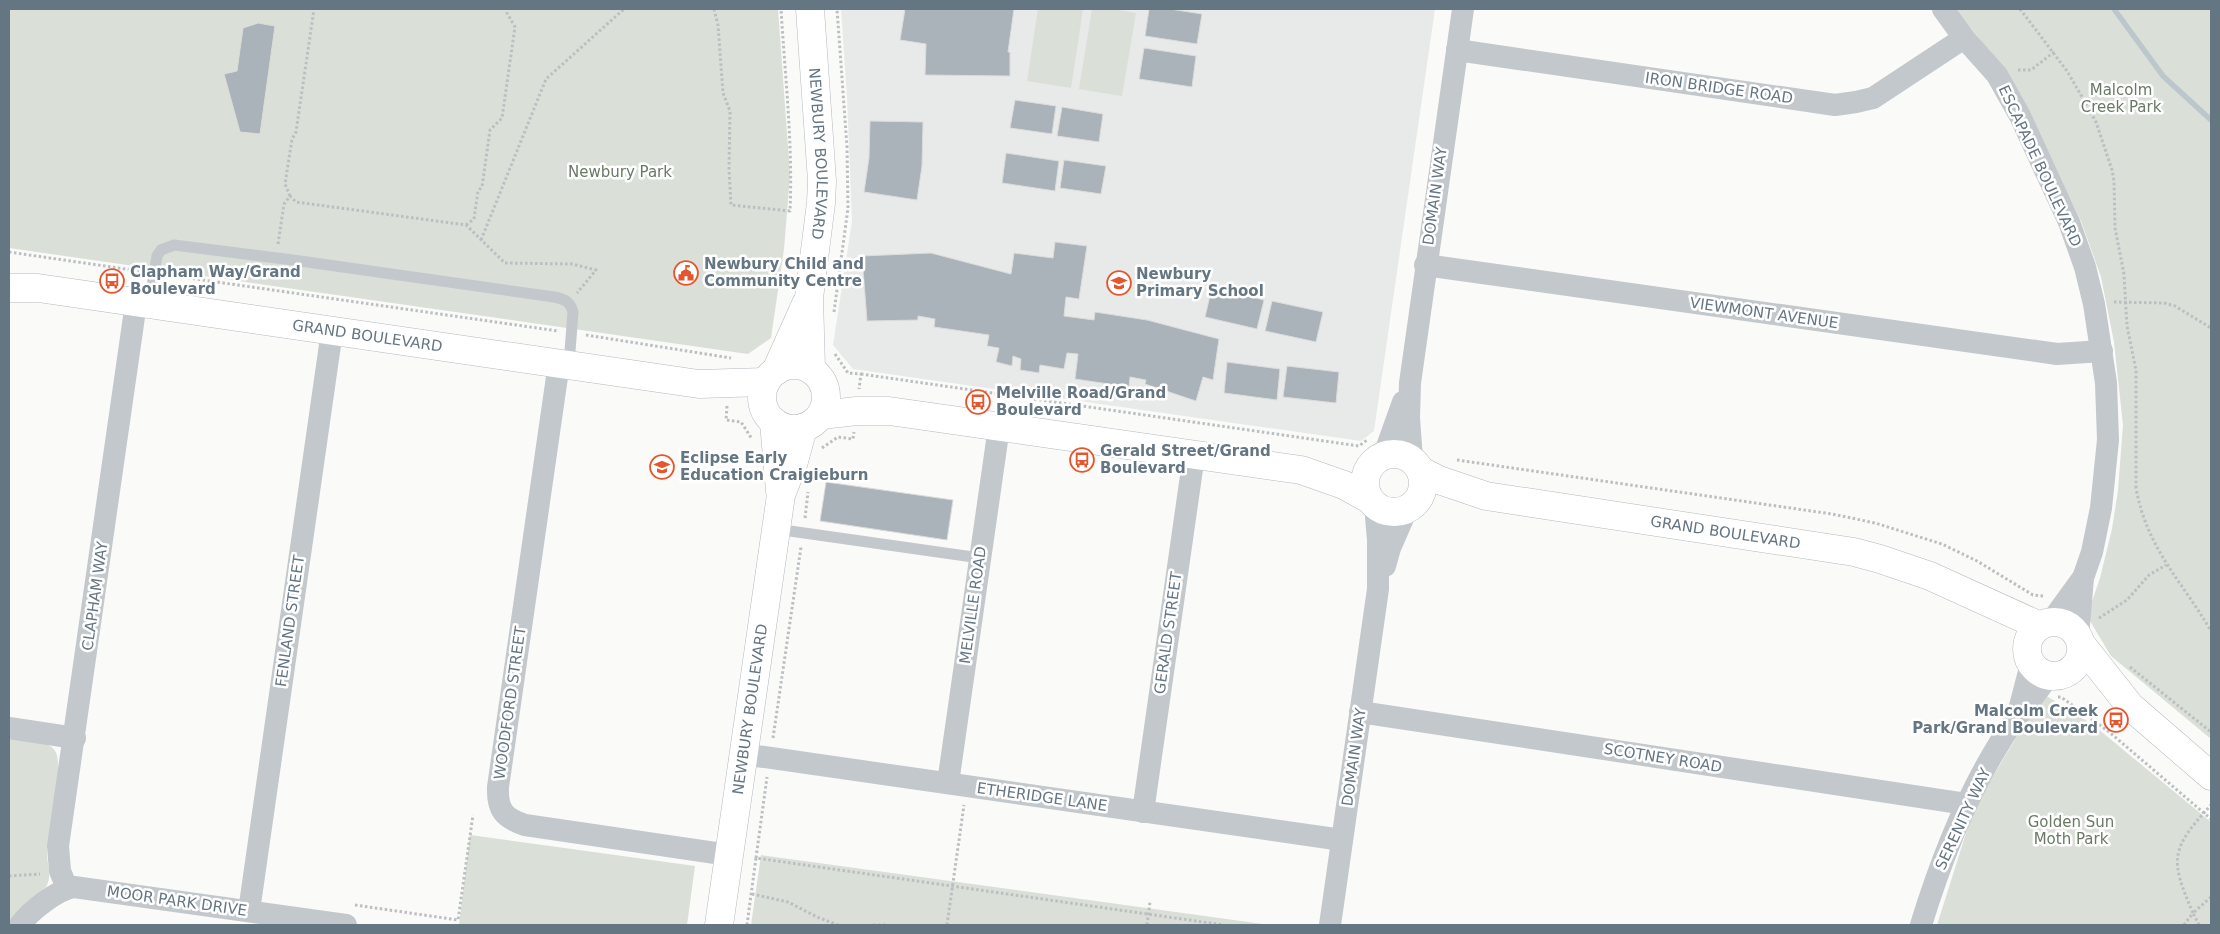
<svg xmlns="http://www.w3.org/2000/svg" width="2220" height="934" font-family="'DejaVu Sans',sans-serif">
  <rect width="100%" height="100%" fill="#fafaf8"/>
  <!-- built -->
  <path fill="#e8e9e9" d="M841,9H1435L1374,431L1361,441L853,369L833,345L852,221L847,97Z"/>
  <!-- green -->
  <g fill="#dadfd7">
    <path d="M9,9H778L790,175L784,249L771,338L748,354L9,248Z"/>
    <path d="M1038,9H1083L1071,88L1027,81Z"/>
    <path d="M1092,9H1113L1136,13L1122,96L1079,89Z"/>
    <path d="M1954,9H2211V739L2111,656L2087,616L2100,578L2112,529L2118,490L2123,425L2114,342L2101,277L2081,221L2050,156L1978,37Z"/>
    <path d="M2045,695L2092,724L2211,822V925H1937L1974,808L2037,703Z"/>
    <path d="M9,739C23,740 47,738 55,751C65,765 49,831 47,850C46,863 53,875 46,887L18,911L9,924Z"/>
    <path d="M470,835L695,866L687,925H459Z"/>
    <path d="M761,855L1270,925H751Z"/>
  </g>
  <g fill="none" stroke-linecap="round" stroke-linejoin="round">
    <!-- stream -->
    <path stroke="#bbc7cb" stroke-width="5.5" d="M2114,9L2163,76L2211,120"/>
  </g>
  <!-- building -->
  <g fill="#aab3b9" stroke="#dcdcda">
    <path d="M905,9H1014L1008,52H1010V76L925,75L926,44L900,40Z"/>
    <path d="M1149,9H1170L1202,14L1197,44L1145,36Z"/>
    <path d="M258,23L275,26L260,134L240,132L224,74L237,71L243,28Z"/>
    <path d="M1144,48L1196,56L1192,87L1139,79Z"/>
    <path d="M1015,100L1056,106L1052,134L1010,128Z"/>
    <path d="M1062,107L1103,114L1099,142L1057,136Z"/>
    <path d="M870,121L923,122L922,166L917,200L864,192L869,158Z"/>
    <path d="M1006,153L1059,161L1055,191L1002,183Z"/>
    <path d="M1064,160L1106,166L1101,194L1060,188Z"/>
    <path d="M1055,242L1087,246L1079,299L1066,297L1064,316L1094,320L1095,312L1147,320L1219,339L1213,380L1203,377L1196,401L1145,384L1146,380L1130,377L1129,387L1075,379L1078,354L1067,353L1064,369L1040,365L1039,373L1020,370L1021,359L1013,356L1012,366L996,362L999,348L987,346L989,335L934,327L935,319L918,316V320L867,321L862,256L931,253L1011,274L1014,253L1053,258Z"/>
    <path d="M1212,287L1264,300L1257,329L1205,317Z"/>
    <path d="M1272,301L1323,312L1316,342L1265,331Z"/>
    <path d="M1227,362L1280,369L1277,400L1224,393Z"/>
    <path d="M1287,366L1339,372L1336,403L1283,397Z"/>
    <path d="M826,482L953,500L947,540L820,521Z"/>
  </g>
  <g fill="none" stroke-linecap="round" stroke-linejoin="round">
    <!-- secondary casing -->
    <g stroke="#b3babf" stroke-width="29">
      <g id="secondary">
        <path id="s1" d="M810,9L822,181L821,203L809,298L811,369"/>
        <path id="s2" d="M9,288H38L699,384L766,382"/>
        <circle cx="794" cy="397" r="32"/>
        <path d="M776,371L806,304"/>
        <path d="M821,415L857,411H889L1301,470L1344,485L1369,499"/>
        <path d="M774,422L780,491"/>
        <circle cx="1394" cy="483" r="29"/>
        <path id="s3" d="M1421,471L1439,480L1486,496L1854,552L1880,559L1930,576L2040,626"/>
        <circle cx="2054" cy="649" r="27"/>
        <path d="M2081,644L2130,706L2211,776"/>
        <path id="s4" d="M719,925L781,495L794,461L803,428"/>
      </g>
    </g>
    <!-- path -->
    <g stroke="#bbbfc2" stroke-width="3" stroke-dasharray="2.5 2.5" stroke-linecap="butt">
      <path d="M714,9L718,25L723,93L730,111L729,169L731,205L790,211C793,144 785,76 781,9"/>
      <path d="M2020,9L2067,71L2082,97L2096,122L2112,170L2114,181L2115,228L2124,274L2127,326L2136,370V488C2147,549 2182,581 2211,631"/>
      <path d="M2018,70H2031L2054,52"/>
      <path d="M290,196L285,184L292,139L296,132L314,9"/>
      <path d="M466,225L474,219L478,191L482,187L490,130L502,118L515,27L507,13L508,9"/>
      <path d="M481,240L546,79L624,9"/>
      <path d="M278,244L284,204L290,196L296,202L466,225L505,263L572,264L596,270L577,293"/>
      <path d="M9,252L139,271"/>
      <path d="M168,275L558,331"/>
      <path d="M2114,302L2164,303L2175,306L2211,328"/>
      <path d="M834,312L848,208L847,147L837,9"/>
      <path d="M586,335L731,358"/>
      <path d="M835,354L848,373L861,374L859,389"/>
      <path d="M861,374L1359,446L1367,440"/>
      <path d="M727,406L726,420L741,422L752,439"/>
      <path d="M822,448L838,437L853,439L854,432"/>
      <path d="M1457,460L1832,514L1875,523L1942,544L1977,561L2033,595L2044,596"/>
      <path d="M805,518L808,492"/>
      <path d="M2099,618L2127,600L2149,575L2166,565"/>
      <path d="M2130,667L2211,732"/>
      <path d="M2058,697H2061L2108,731L2211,819"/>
      <path d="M773,738L801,547"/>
      <path d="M756,858L767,777"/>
      <path d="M9,876L40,874"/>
      <path d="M752,894L788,902L817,917L838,925"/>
      <path d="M355,905L458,920L473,815"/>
      <path d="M747,925L756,858L1224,925"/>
      <path d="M873,925H887"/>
      <path d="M947,925L964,805"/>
      <path d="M1147,925L1150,902"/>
      <path d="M2184,925L2193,913C2169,858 2171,849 2211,805"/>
      <path d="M2199,925L2193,913L2211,897"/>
    </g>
    <!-- lane -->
    <g stroke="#c3c8cc" stroke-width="11">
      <path d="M149,304L157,256L161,250L174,245L293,260L554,297C564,299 570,301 573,312L569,364"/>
      <path d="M776,529L980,558"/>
    </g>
    <!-- street -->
    <g stroke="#c3c8cc" stroke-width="22">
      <path d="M1943,9L1964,38L1997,75L2020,116L2069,222L2085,267L2094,304L2106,383L2108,440L2101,508L2092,552L2083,578L2078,636"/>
      <path d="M1457,50L1835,105L1856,102L1873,98L1964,38"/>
      <path d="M1425,265L2057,354L2102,351"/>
      <path d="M559,363L498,787C497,810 504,818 525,825L729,855"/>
      <path d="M1384,455L1403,402"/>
      <path d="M1412,459L1409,418L1410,383L1463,9"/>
      <path d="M1385,566L1390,548L1407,509"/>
      <path d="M2050,623L2082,579"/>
      <path d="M2019,710L2031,664"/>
      <path d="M1360,712L1966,804"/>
      <path d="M9,728L75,738"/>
      <path d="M743,754L1342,840"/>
      <path d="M948,783L999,427"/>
      <path d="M1143,812L1194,455"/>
      <path d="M67,888L60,871L58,846L136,303"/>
      <path d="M249,911L332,331"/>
      <path d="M20,925C30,911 57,890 74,887L346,925"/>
      <path d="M1330,925L1378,589V540L1375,505"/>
      <path d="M1921,925C1943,853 1972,780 2016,718C2027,704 2039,691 2048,676"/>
    </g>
    <!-- secondary -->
    <use href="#secondary" stroke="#fff" stroke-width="28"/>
  </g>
  <!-- icons -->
  <defs>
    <g id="civic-ring" transform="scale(1.25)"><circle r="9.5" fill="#fff" stroke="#e4572e" stroke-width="1.5"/><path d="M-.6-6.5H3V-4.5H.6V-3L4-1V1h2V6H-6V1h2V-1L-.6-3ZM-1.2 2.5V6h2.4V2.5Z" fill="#e4572e"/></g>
    <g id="bus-ring" transform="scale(1.25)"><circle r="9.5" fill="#fff" stroke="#e4572e" stroke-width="1.5"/><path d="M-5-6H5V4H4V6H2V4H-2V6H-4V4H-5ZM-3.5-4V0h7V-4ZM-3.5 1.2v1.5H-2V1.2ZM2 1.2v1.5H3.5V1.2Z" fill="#e4572e"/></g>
    <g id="school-ring" transform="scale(1.25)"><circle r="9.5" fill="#fff" stroke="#e4572e" stroke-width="1.5"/><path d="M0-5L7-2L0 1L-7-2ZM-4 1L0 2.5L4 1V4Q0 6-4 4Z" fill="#e4572e"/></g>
  </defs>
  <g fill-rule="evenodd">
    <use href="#civic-ring" x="686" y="273"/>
    <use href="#bus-ring" x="112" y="281"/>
    <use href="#school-ring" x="1119" y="283"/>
    <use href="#bus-ring" x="978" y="402"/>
    <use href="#bus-ring" x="1082" y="460"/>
    <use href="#school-ring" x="662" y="467"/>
    <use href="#bus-ring" x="2116" y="720"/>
  </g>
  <g text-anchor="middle" stroke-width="5" stroke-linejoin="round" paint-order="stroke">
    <!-- street labels -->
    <g font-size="15" fill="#657683" stroke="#fff">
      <text transform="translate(1719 88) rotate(8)" y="5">IRON BRIDGE ROAD</text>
      <text dy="5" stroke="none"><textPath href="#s1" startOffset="145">NEWBURY BOULEVARD</textPath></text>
      <text transform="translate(2040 166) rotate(65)" y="5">ESCAPADE BOULEVARD</text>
      <text transform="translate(1435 196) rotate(-82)" y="5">DOMAIN WAY</text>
      <text transform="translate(1764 313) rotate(8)" y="5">VIEWMONT AVENUE</text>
      <text dy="5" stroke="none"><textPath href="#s2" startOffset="362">GRAND BOULEVARD</textPath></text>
      <text dy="5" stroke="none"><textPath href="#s3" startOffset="312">GRAND BOULEVARD</textPath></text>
      <text transform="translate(95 596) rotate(-82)" y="5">CLAPHAM WAY</text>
      <text transform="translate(973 605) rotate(-82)" y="5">MELVILLE ROAD</text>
      <text transform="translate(290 621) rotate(-82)" y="5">FENLAND STREET</text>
      <text transform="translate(1168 633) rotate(-82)" y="5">GERALD STREET</text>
      <text transform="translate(510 703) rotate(-82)" y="5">WOODFORD STREET</text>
      <text dy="5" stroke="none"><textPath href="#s4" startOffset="218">NEWBURY BOULEVARD</textPath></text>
      <text transform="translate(1354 757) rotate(-82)" y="5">DOMAIN WAY</text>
      <text transform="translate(1663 758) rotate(9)" y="5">SCOTNEY ROAD</text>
      <text transform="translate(1042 797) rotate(8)" y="5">ETHERIDGE LANE</text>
      <text transform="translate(1963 819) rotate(-65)" y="5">SERENITY WAY</text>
      <text transform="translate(177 901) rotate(8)" y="5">MOOR PARK DRIVE</text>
    </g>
    <!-- park labels -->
    <g font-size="15" fill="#687a64" stroke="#fff">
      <text x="2121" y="95">Malcolm<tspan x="2121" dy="17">Creek Park</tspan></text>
      <text x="620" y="177">Newbury Park</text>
      <text x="2071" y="827">Golden Sun<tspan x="2071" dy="17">Moth Park</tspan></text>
    </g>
    <!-- poi labels -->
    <g font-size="15" font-weight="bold" fill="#657683" stroke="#fff" text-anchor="start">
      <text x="704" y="269">Newbury Child and<tspan x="704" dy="17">Community Centre</tspan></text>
      <text x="130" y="277">Clapham Way/Grand<tspan x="130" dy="17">Boulevard</tspan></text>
      <text x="1136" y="279">Newbury<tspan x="1136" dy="17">Primary School</tspan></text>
      <text x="996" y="398">Melville Road/Grand<tspan x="996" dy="17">Boulevard</tspan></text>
      <text x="1100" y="456">Gerald Street/Grand<tspan x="1100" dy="17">Boulevard</tspan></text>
      <text x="680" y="463">Eclipse Early<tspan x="680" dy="17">Education Craigieburn</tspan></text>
      <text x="2098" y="716" text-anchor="end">Malcolm Creek<tspan x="2098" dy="17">Park/Grand Boulevard</tspan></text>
    </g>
  </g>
  <!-- border -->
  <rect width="2220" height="934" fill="none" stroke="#657683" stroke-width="20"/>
</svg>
